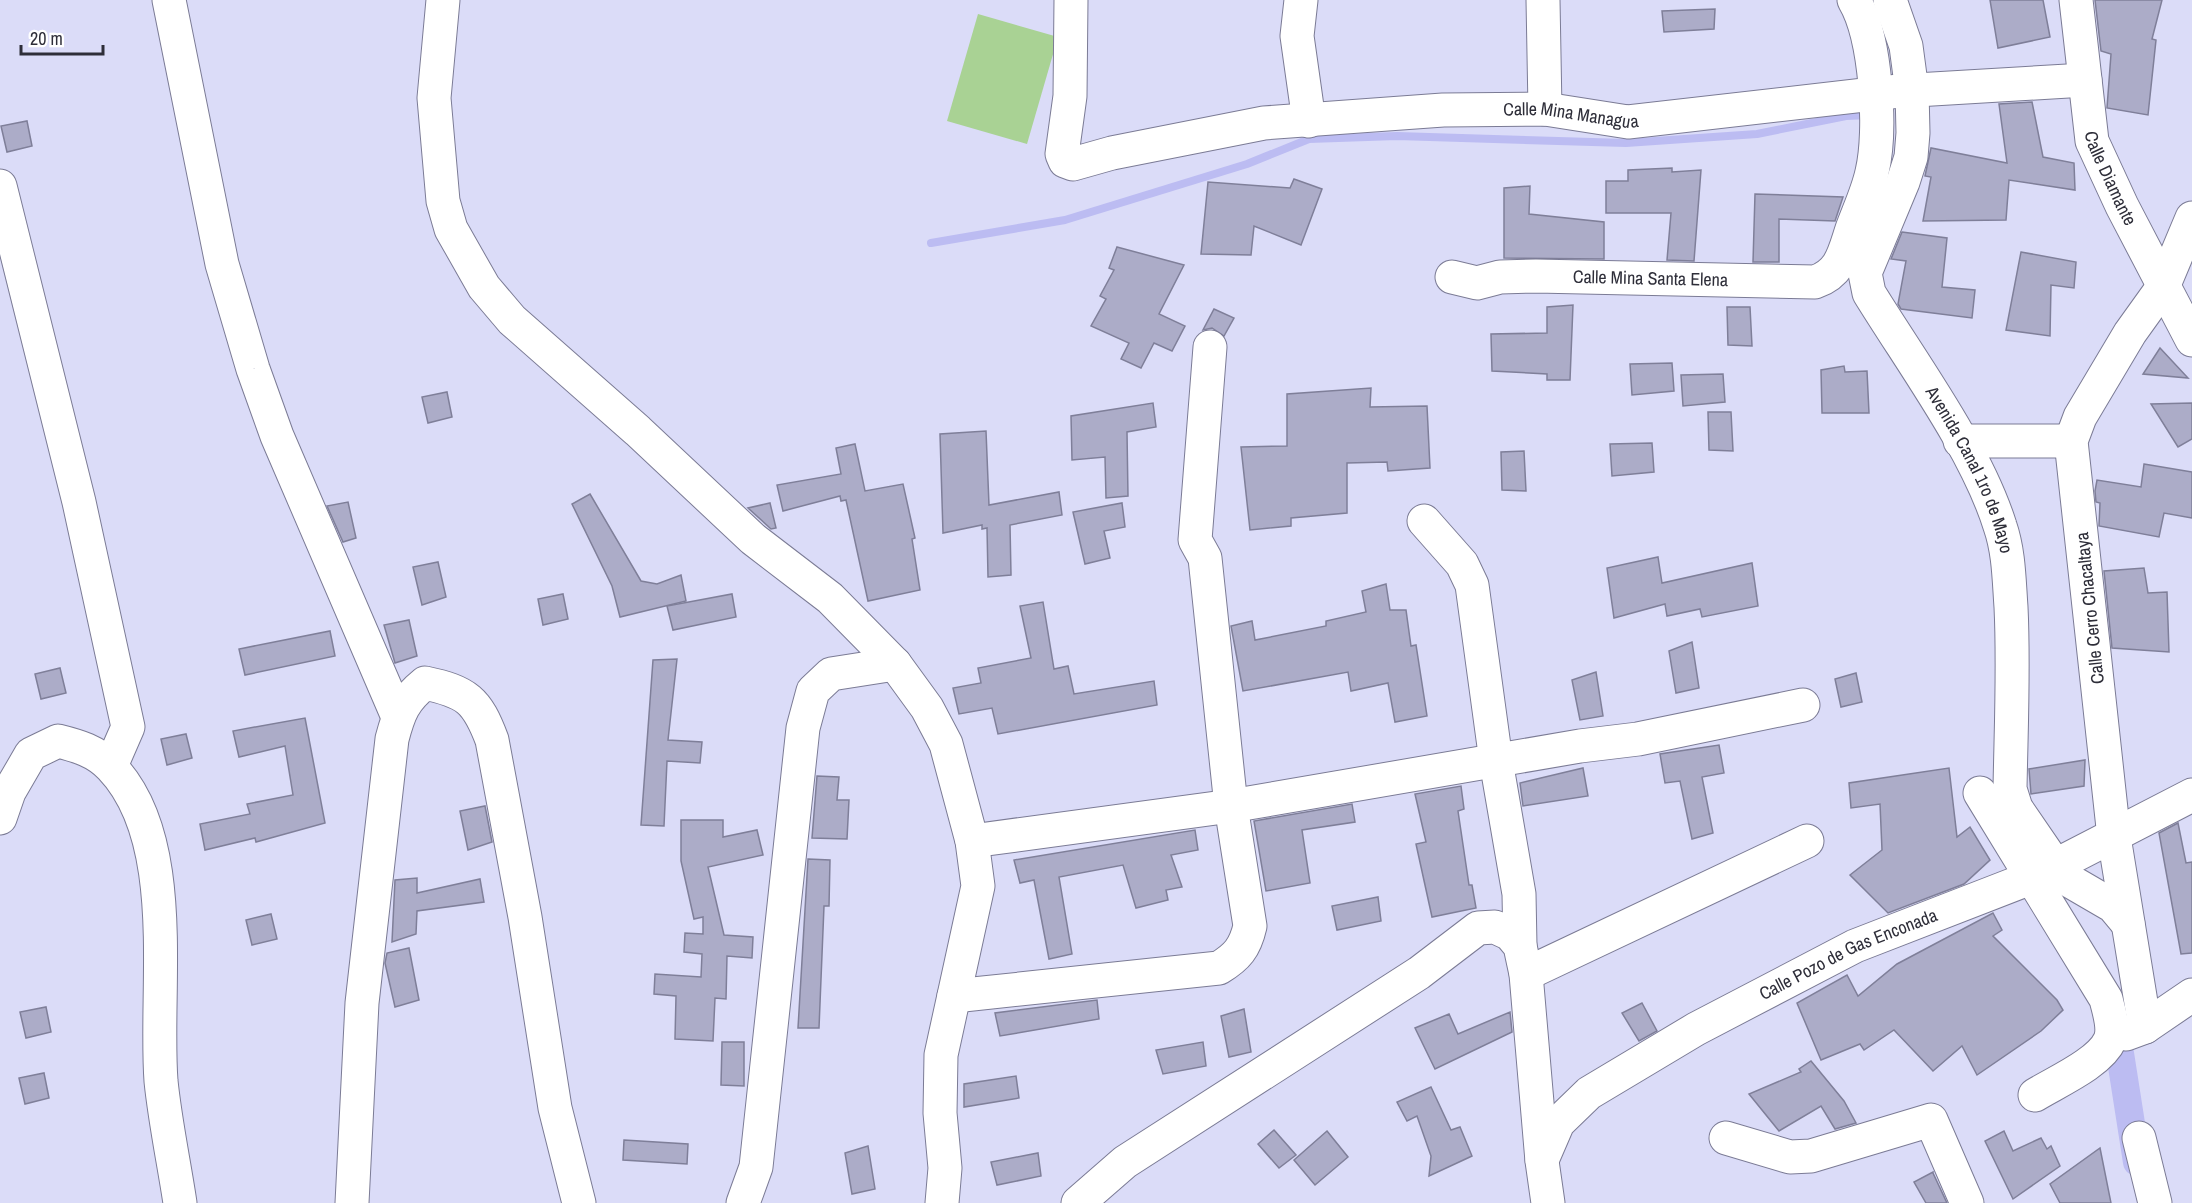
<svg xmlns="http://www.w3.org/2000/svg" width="2192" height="1203" font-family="'Archivo Narrow',sans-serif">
  <rect width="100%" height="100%" fill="#dbdcf8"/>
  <!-- green -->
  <path fill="#a9d294" d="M978,14L1058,37L1027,144L947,121Z"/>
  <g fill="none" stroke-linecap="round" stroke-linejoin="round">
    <!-- stream -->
    <path stroke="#bcbcf2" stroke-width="8" d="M931,243L1065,220L1247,164L1309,139L1397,136L1626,143L1757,134L1846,116L1870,115"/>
    <!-- canal -->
    <path stroke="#bcbcf2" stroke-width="28" d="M2114,1015L2137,1162"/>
  </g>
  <!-- building -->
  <g fill="#acacc8" stroke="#7f7f99" stroke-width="1.5">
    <path d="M1990,0H2043L2050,37L1998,48Z"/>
    <path d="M2095,0H2162L2152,39L2156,40L2148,115L2107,108L2111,54L2101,51Z"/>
    <path d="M1715,9L1714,29L1664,32L1662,11Z"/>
    <path d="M2032,102L2043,157L2074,163L2075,190L2009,180L2006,220L1923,221L1931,177L1925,176L1931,148L2007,163L1999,104Z"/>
    <path d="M27,121L32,146L7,152L1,126Z"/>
    <path d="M1672,168V172L1701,170L1694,261L1667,260L1671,213H1606V181H1628V170Z"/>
    <path d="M1294,179L1322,189L1301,245L1254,226L1251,255L1201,254L1208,182L1290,188Z"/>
    <path d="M1530,186L1529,214L1604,222V259L1504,258V188Z"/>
    <path d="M1755,194L1843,197L1835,221L1779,219V262H1753Z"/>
    <path d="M1902,232L1947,238L1942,287L1975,290L1972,318L1901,309L1898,304L1906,261L1891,259Z"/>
    <path d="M1117,247L1184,265L1159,314L1185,326L1172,351L1154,343L1141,368L1121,359L1129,343L1091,326L1106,299L1100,296L1114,270L1109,268Z"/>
    <path d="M2021,252L2076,262L2074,288L2051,285L2050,336L2006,330Z"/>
    <path d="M1573,305L1570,380H1547V374L1492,371L1491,334L1547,333V307Z"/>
    <path d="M1727,307H1750L1752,346L1728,345Z"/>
    <path d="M1214,309L1234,318L1224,336L1212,328L1203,330Z"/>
    <path d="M2160,348L2188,378L2143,374Z"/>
    <path d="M1672,363L1674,391L1632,395L1630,364Z"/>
    <path d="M1844,366L1845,372L1867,371L1869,413H1822L1821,370Z"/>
    <path d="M1723,374L1725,402L1683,406L1681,375Z"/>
    <path d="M1371,388L1370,407L1427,406L1430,468L1388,471L1387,462L1347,463V513L1291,518V526L1250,530L1241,447L1287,446V394Z"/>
    <path d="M447,392L452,417L428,423L422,397Z"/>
    <path d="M1153,403L1156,427L1127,432L1128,496L1106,498L1105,457L1072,460L1071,416Z"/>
    <path d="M2192,403V439L2178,447L2151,404Z"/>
    <path d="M1708,412H1731L1733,451L1709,450Z"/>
    <path d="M986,431L989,505L1059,492L1062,515L1010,525L1011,575L988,577L987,528L982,529V525L943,533L940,434Z"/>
    <path d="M1652,443L1654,472L1612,476L1610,444Z"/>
    <path d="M855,444L865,491L903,484L915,538L912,539L920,590L868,601L846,500L841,501L840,496L783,511L777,485L841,474L836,448Z"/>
    <path d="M1524,451L1526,491L1502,490L1501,452Z"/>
    <path d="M2144,464L2192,472V518L2164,513L2159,537L2099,526L2100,503L2096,502L2095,491L2097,480L2141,487Z"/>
    <path d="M590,494L641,581L657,584L681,575L686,601L620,617L612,586L572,504Z"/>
    <path d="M348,502L356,538L343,542L327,506Z"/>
    <path d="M770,503L776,528L771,529L748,508Z"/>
    <path d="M1122,503L1125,527L1104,531L1110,558L1085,564L1073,512Z"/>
    <path d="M1658,557L1662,583L1752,563L1758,606L1702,617L1700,609L1667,616L1665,604L1614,618L1607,568Z"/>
    <path d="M438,562L446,597L422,605L413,567Z"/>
    <path d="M2144,568L2148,593L2167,592L2169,652L2112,648L2104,571Z"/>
    <path d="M1386,584L1390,610H1406L1411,646L1416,645L1427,716L1395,722L1388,683L1351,691L1348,672L1243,691L1231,626L1252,621L1255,640L1326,626V621L1366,612L1362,591Z"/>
    <path d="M563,594L568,619L543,625L538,599Z"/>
    <path d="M732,594L736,617L673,630L667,606Z"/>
    <path d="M1043,602L1054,669L1068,666L1074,694L1154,681L1157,705L998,734L992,708L959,714L953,688L981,683L978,668L1031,658L1020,606Z"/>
    <path d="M409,620L417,656L395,663L384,625Z"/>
    <path d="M330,631L335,656L245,675L239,649Z"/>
    <path d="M1692,642L1699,688L1676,693L1669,651Z"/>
    <path d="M677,659L668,740L702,742L700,763L667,761L664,826L641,825L653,660Z"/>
    <path d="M60,668L66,693L41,699L35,674Z"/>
    <path d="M1596,672L1603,716L1580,720L1572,680Z"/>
    <path d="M1856,673L1862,702L1841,707L1835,679Z"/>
    <path d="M305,718L325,823L256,842L255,838L205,850L200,824L250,814L247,804L293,795L285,746L239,757L233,731Z"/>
    <path d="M186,734L192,758L167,765L161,739Z"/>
    <path d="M1719,745L1724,773L1702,777L1713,833L1692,839L1680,781L1665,783L1660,754Z"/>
    <path d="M2085,760L2084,786L2031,794L2029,769Z"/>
    <path d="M1583,768L1588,796L1523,806L1520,783Z"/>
    <path d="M1949,768L1957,837L1970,827L1990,860L1964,884L1888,913L1850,875L1882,850L1880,804L1851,808L1849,783Z"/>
    <path d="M817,776L839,777L837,800H849L847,839L812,838Z"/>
    <path d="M1461,786L1464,809L1458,811L1469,885H1472L1476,908L1432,917L1416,844L1426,842L1415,794Z"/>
    <path d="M1352,804L1355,822L1302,830L1310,883L1266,891L1254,821Z"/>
    <path d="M485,806L492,842L468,850L460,811Z"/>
    <path d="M681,820H723V837L757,830L763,855L708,867L724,935L753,937L752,958L727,956L726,999L715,998L713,1041L675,1039L676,996L654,994L655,974L701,977L702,954L684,952L685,933L703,934V917L694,919L681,861Z"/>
    <path d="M2178,823L2186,863L2192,862V953L2181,954L2159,833Z"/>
    <path d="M1195,830L1198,850L1171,855L1182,887L1166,890L1168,900L1136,908L1123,865L1059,877L1072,954L1049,959L1034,880L1020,883L1014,860Z"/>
    <path d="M808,859L830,860L829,906H824L819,1028H798Z"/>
    <path d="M417,878V893L480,879L484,902L417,911L416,934L392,942L395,880Z"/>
    <path d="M1378,897L1381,921L1337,930L1332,906Z"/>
    <path d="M1993,913L2002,930L1993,936L2057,1000L2063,1010L2041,1031L1977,1075L1962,1046L1933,1071L1894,1030L1864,1050L1860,1044L1821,1060L1797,1003L1847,975L1858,996L1897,964Z"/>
    <path d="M271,914L277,939L252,945L246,920Z"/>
    <path d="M409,948L419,1000L395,1007L385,963L387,953Z"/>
    <path d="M1097,1000L1099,1019L1000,1036L995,1013Z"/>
    <path d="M1642,1003L1657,1031L1639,1041L1622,1013Z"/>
    <path d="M46,1007L51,1032L26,1038L20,1012Z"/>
    <path d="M1244,1009L1251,1052L1229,1057L1221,1016Z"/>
    <path d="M1510,1012L1512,1032L1435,1069L1415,1028L1449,1014L1458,1034Z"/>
    <path d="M722,1042H744V1086L721,1085Z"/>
    <path d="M1203,1042L1206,1066L1163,1074L1156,1050Z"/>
    <path d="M1811,1061L1844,1101L1856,1123L1835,1129L1821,1106L1779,1131L1749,1094L1801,1072L1799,1069Z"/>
    <path d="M44,1073L49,1098L25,1104L19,1078Z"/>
    <path d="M1016,1076L1019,1098L964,1107V1084Z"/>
    <path d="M1431,1087L1451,1130L1460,1127L1472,1156L1429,1176L1431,1156L1417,1116L1407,1121L1397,1102Z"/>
    <path d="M1274,1130L1296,1155L1279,1168L1258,1144Z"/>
    <path d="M1327,1131L1348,1157L1315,1185L1294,1160Z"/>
    <path d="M2004,1131L2013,1151L2041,1138L2047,1149L2051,1146L2060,1166L2013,1199L1985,1141Z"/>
    <path d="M624,1140L688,1144L687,1164L623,1160Z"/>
    <path d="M868,1146L875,1189L852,1194L845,1153Z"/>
    <path d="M2100,1148L2111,1203H2060L2050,1184Z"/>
    <path d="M1038,1153L1041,1176L997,1185L991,1162Z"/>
    <path d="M1933,1172V1173L1947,1203H1926L1914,1182Z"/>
  </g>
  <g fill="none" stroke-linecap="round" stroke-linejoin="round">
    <!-- street casing -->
    <g stroke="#7b7b95" stroke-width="35">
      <g id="street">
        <path d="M169,0L222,264L253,369L277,436L398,717"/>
        <path d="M443,0L434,98L443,201L451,229L484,287L512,320L638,431L753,539L830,598L895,664L927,708L946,744L972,841L978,886L941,1055L940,1113L945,1168L942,1203"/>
        <path id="s1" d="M1071,0L1070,96L1062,154L1065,161L1073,164L1112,153L1264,123L1443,110L1545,109L1628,122L1899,91L2085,80"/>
        <path d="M1301,0L1297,36L1309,121"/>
        <path d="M1543,0L1545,109"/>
        <path id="s2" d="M1890,0L1906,46L1912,91L1913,133L1911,157L1903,182L1865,273L1869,293C1912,363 1976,449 2000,526C2009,552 2009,580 2011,607C2014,668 2011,729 2010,789L2016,808L2055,865L2070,881L2113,906L2128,924"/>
        <path d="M0,186L79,502L128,727L111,766"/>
        <path id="s3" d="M1452,277L1477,283L1500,277L1536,276L1815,282C1841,273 1844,253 1852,229C1859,210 1868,191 1872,172C1882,130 1876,37 1854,0"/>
        <path d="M1960,441H2071"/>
        <path d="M1424,521L1462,564L1472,585L1496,761L1519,894L1520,946"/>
        <path d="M1980,793L2106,999C2109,1012 2115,1028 2110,1040C2100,1063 2056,1082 2035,1095"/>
        <path d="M0,818L9,792L31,754L58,741C78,746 96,751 111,767C181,840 154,988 161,1081C165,1121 174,1163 180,1203"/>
        <path d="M972,841L1231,806L1580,746L1638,739L1803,705"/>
        <path d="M1526,974L1807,841"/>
        <path d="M954,996L1219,968C1237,957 1245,948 1250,926L1231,806L1205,558L1195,540L1210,347"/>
        <path d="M2145,1027L2114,837L2071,441L2080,417L2130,333L2163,287L2192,218"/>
        <path d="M2126,1034L2145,1027L2192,995"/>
        <path d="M1726,1138L1790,1157L1811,1156L1931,1120L1967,1203"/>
        <path d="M2139,1138L2155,1203"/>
        <path id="s4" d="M1542,1160L1558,1123L1589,1093L1696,1029L1855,946L2033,877L2192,795"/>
        <path d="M352,1203L362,1003L392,739C399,712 404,700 425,683C467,692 477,700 492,740L525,917L555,1108L579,1203"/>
        <path d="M743,1203L756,1167L803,728L813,691L831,674L895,664"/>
        <path d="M1078,1203L1125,1162L1419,973L1478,928L1495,927L1510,934L1520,946L1526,974L1542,1161L1548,1203"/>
      </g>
    </g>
    <!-- secondary casing -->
    <g stroke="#7b7b95" stroke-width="35">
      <g id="secondary">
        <path id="s5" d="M2076,0L2092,141L2122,206L2192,340"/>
      </g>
    </g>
    <!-- street -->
    <use href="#street" stroke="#fff" stroke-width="33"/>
    <!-- secondary -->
    <use href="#secondary" stroke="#fff" stroke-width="33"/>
  </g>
  <g text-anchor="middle" stroke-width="4.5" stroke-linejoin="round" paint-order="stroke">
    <!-- street labels -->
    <g font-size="18" fill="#2e2e39" stroke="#fff">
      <text dy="6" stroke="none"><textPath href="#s1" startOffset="674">Calle Mina Managua</textPath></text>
      <text dy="6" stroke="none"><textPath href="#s5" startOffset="183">Calle Diamante</textPath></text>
      <text dy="6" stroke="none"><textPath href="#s3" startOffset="200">Calle Mina Santa Elena</textPath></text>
      <text dy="6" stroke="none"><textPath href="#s2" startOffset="510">Avenida Canal 1ro de Mayo</textPath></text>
      <text transform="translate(2090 608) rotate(-96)" y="6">Calle Cerro Chacaltaya</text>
      <text dy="6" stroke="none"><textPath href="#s4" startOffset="378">Calle Pozo de Gas Enconada</textPath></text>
    </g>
  </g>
  <!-- scale -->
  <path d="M21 45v9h82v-9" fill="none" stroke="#2e2e39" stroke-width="3"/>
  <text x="30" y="45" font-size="18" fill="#2e2e39" stroke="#ffffff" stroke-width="4.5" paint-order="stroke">20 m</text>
</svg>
